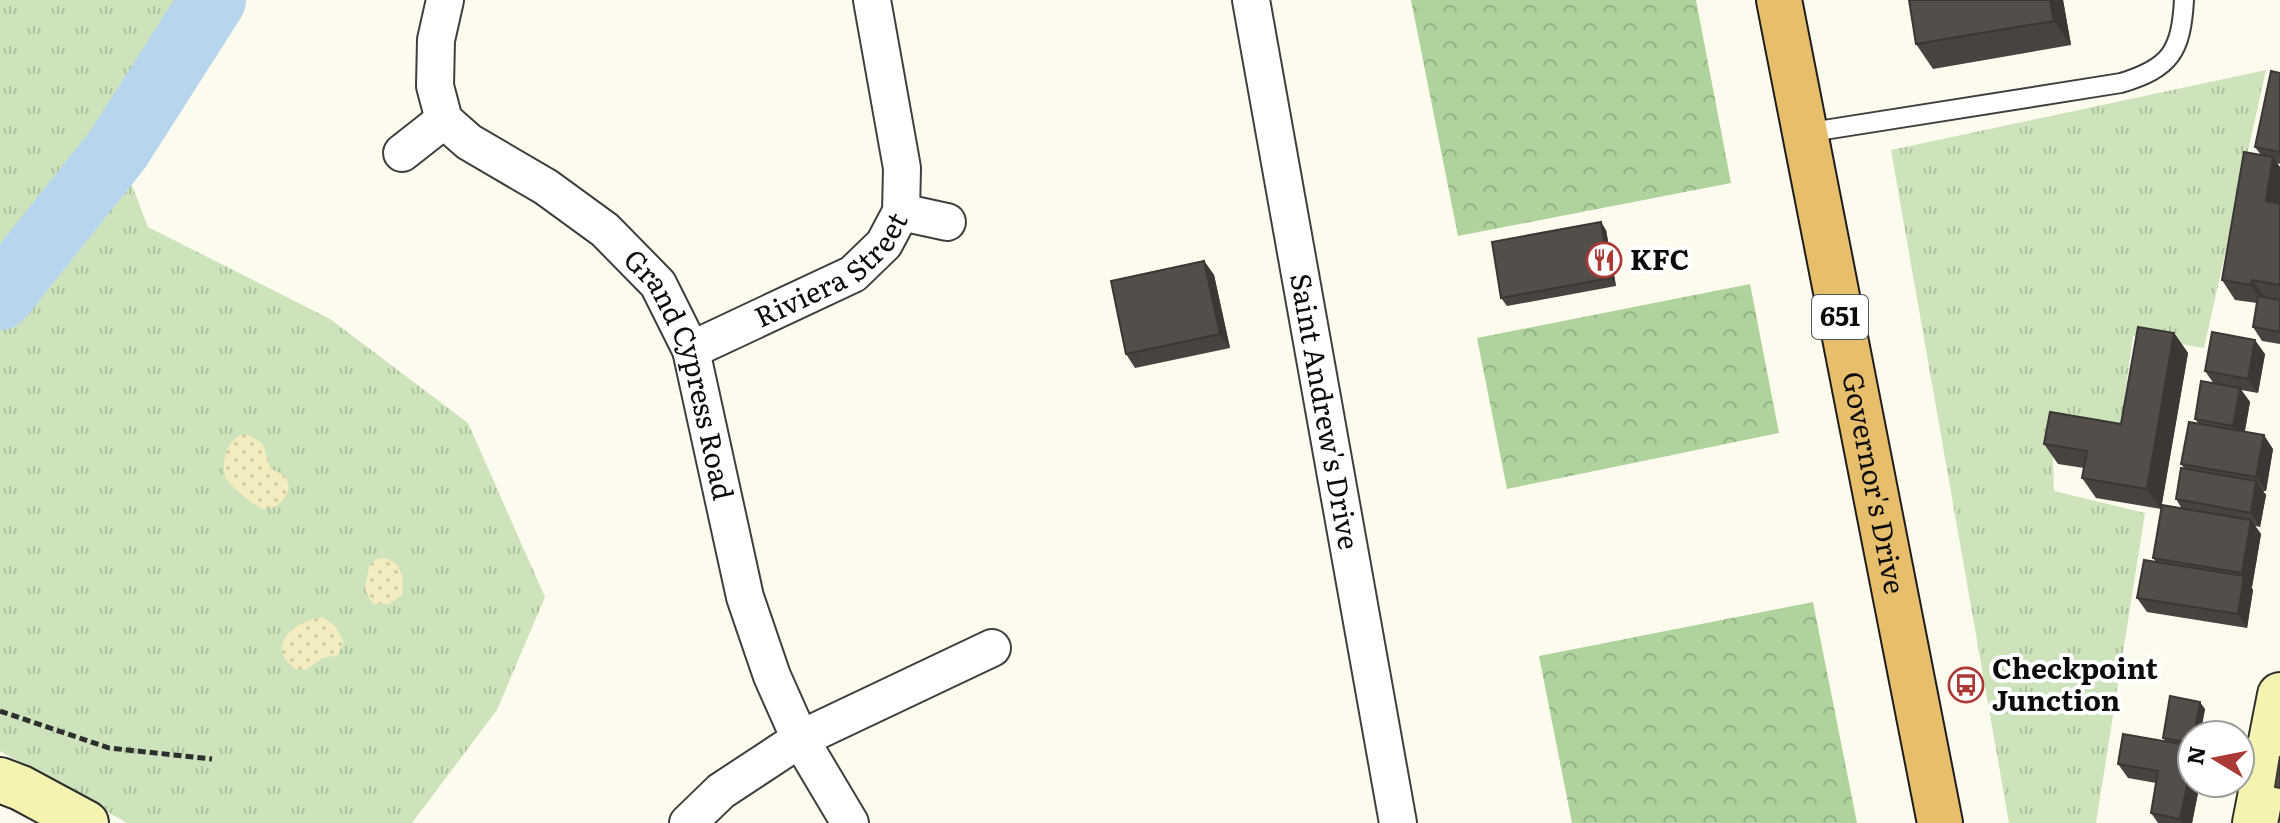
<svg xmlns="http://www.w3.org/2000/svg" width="2280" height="823" font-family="Literata,serif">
  <defs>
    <pattern id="grass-tufts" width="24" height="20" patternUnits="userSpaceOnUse" patternTransform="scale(2)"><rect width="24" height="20" fill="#cce3bb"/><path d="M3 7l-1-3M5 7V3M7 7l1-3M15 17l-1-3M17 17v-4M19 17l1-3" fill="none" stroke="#aec2a0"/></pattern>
    <pattern id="forest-crowns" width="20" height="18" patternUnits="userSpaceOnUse" patternTransform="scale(2)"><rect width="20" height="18" fill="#b0d29c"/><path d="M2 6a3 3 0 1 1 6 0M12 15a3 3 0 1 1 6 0" fill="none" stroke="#96b385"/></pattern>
    <pattern id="sand-dots" width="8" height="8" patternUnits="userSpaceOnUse" patternTransform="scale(2)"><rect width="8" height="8" fill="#f3ecbf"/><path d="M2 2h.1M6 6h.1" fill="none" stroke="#cfc9a3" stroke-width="1.8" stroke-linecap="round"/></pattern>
  </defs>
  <rect width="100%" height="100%" fill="#fdfbed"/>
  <!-- grass -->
  <g fill="url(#grass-tufts)">
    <path d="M0,0H213L118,149L148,227L330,319L468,423L545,597L497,710L412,823H127L0,751Z"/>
    <path d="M2266,70L2204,348L2133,336L2120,432L2052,426L2054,491L2145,513L2096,823H2009L1891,150Z"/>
  </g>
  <!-- forest -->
  <g fill="url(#forest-crowns)">
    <path d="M1411,0H1696L1731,183L1458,236Z"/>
    <path d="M1750,284L1779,433L1507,489L1477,338Z"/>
    <path d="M1813,602L1857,823H1572L1539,656Z"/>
  </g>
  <!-- sand -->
  <g fill="url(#sand-dots)">
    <path d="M247,434L263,444L270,468C275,471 282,473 286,478C295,492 278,510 264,509C255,508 230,485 225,477C222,460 225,447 238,436Z"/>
    <path d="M386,558C403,565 405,578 402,595L389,604H373L365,590L369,566L376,559Z"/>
    <path d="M323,617L335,626L344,642L337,656C318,657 321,660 306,670L295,669C264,643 295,621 323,617Z"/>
  </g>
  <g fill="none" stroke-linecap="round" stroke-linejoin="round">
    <!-- river -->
    <path stroke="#b8d5ee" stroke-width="66" d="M0,297L118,149L213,0"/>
    <!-- service casing -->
    <g stroke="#3f3f3f" stroke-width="22">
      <path id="service" d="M1805,133L2121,83C2171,68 2181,51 2184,0"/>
    </g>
    <!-- minor casing -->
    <g stroke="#3f3f3f" stroke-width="40">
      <g id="minor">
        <path id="s1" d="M445,0L436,40L435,86L444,120L469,142L546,187L605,230L658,284L691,350L745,597L772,676L800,739L850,823"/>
        <path id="s2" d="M1251,0L1398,823"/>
        <path d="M402,153L444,120"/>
        <path d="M901,212L947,222"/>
        <path id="s3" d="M691,350L853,274L884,244L901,212L902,168L872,0"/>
        <path d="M688,823L721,791L800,739L992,648"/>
      </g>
    </g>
    <!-- secondary casing -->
    <g stroke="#2e2e2e" stroke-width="48">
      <g id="secondary">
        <path d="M0,780L21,788L86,823"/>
        <path d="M2255,823L2280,695"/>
      </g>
    </g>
    <!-- trunk casing -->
    <g stroke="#1d1d1d" stroke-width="48">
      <g id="trunk">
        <path id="s4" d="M1779,0L1940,823"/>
      </g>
    </g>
    <!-- path -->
    <path stroke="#2e2e2e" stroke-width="5" stroke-dasharray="8 4" stroke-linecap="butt" d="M0,711L109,748L212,759"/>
    <!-- service -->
    <use href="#service" stroke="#fff" stroke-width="18"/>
    <!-- minor -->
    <use href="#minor" stroke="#fff" stroke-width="36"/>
    <!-- secondary -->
    <use href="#secondary" stroke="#f5f3b0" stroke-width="44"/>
    <!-- trunk -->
    <use href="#trunk" stroke="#e6be6c" stroke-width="44"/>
  </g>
  <!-- wall -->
  <g fill="#474340">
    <path d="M2063,0L2071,45L1933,69L1916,44Z"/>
    <path d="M2280,73V164L2277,163L2280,167V344L2262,341L2253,327L2257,303L2235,300L2222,280L2261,155L2255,147Z"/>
    <path d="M1606,230L1616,286L1507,306L1501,298Z"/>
    <path d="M1204,261L1214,275L1230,348L1135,368L1126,354Z"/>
    <path d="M2174,333L2188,353L2161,509L2096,498L2082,478L2084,468L2058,464L2044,444L2121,424Z"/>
    <path d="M2265,354L2258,393L2241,390L2250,402L2245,431L2273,449L2266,491H2263L2266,495L2260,527L2255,526L2261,534L2252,587L2251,586L2253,590L2247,628L2147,612L2137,598L2156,562L2153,558L2182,509L2176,499L2184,468L2181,464L2198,423L2195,419L2214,384L2205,371Z"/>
    <path d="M2205,709L2200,735H2192V783H2200L2192,823H2158L2151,813L2156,783L2128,778L2118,764L2165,741L2163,738Z"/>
  </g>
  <!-- shaded-wall -->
  <g fill="#3a3734">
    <path d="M2050,0H2063L2071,45L2054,21Z"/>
    <path d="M2273,157L2280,167V217L2266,201Z"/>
    <path d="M1601,222L1606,230L1616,286L1611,278Z"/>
    <path d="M1204,261L1214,275L1230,348L1220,334Z"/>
    <path d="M2252,280L2266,299L2265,305L2251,285Z"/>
    <path d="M2174,333L2188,353L2161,509L2147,489Z"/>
    <path d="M2255,340L2265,354L2258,393L2248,379Z"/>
    <path d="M2240,388L2250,402L2243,440L2233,426Z"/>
    <path d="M2264,435L2273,449L2266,491L2256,477Z"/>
    <path d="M2256,481L2266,495L2260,527L2251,513Z"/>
    <path d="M2251,520L2261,534L2252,587L2242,573Z"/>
    <path d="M2244,576L2253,590L2247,628L2238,614Z"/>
    <path d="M2200,702L2205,709L2200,735H2194Z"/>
    <path d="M2192,762V783H2200L2192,823H2183L2180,819Z"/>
  </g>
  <!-- building -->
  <g fill="#534e4a" stroke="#3a3734" stroke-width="2">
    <path d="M1909,0H2050L2054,21L1916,44Z"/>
    <path d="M2271,71L2280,73V152L2255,147Z"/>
    <path d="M2244,152L2273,157L2266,201L2280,204V285L2252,280L2251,285L2222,280Z"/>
    <path d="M1601,222L1611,278L1501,298L1492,242Z"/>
    <path d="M1204,261L1220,334L1126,354L1111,281Z"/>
    <path d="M2258,296L2280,300V332L2253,327Z"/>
    <path d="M2138,327L2174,333L2147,489L2082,478L2087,451L2044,444L2050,412L2121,424Z"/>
    <path d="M2212,332L2255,340L2248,379L2205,371Z"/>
    <path d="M2201,381L2240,388L2233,426L2195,419Z"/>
    <path d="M2189,422L2264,435L2256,477L2181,464Z"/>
    <path d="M2181,468L2256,481L2251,513L2176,499Z"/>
    <path d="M2162,505L2251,520L2242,573L2153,558Z"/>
    <path d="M2144,560L2244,576L2238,614L2137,598Z"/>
    <path d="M2170,696L2200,702L2194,735H2192V743L2163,738Z"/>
    <path d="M2123,734L2192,746V762L2180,819L2151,813L2158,771L2118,764Z"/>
    <path d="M2280,756V788L2275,787Z"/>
  </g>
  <!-- icons -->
  <defs>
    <g id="restaurant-ring" transform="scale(1.8)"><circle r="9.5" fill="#fff" stroke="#ab3935" stroke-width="1.5"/><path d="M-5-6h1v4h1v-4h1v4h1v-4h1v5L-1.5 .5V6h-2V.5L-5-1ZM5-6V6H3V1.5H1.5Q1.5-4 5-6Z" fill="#ab3935"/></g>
    <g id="bus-ring" transform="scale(1.8)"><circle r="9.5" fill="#fff" stroke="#ab3935" stroke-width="1.5"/><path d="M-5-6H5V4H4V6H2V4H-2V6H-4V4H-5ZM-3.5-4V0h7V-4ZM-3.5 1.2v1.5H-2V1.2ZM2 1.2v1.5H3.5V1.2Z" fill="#ab3935"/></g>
  </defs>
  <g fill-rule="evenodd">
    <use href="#restaurant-ring" x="1604" y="260"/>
    <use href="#bus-ring" x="1966" y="685"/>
  </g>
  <g text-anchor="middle" stroke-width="8" stroke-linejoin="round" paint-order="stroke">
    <!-- shield labels -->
    <rect fill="#fff" stroke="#555" stroke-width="2" x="1812" y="295" width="56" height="44" rx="6"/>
    <g font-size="26" font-weight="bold" fill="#0c0c0c">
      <text x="1840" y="326">651</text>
    </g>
    <!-- poi labels -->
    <g font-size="28" font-weight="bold" fill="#0c0c0c" stroke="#fff" text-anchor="start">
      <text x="1630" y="270">KFC</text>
      <text x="1992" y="679">Checkpoint<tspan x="1992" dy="32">Junction</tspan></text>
    </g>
    <!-- street labels -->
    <g font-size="28" fill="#0c0c0c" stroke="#fff">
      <text dy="10" stroke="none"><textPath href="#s3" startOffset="164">Riviera Street</textPath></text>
      <text dy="10" stroke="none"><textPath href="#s1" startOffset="486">Grand Cypress Road</textPath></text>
      <text dy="10" stroke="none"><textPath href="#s2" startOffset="418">Saint Andrew's Drive</textPath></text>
      <text dy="10" stroke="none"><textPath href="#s4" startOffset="492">Governor's Drive</textPath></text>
    </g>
  </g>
  <!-- north arrow -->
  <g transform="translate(2216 759) rotate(280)"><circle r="38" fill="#ffffff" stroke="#9e9e9e" stroke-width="2"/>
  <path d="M0-6L14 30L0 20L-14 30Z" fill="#ab3935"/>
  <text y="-12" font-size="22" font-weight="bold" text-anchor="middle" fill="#0c0c0c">N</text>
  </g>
</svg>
